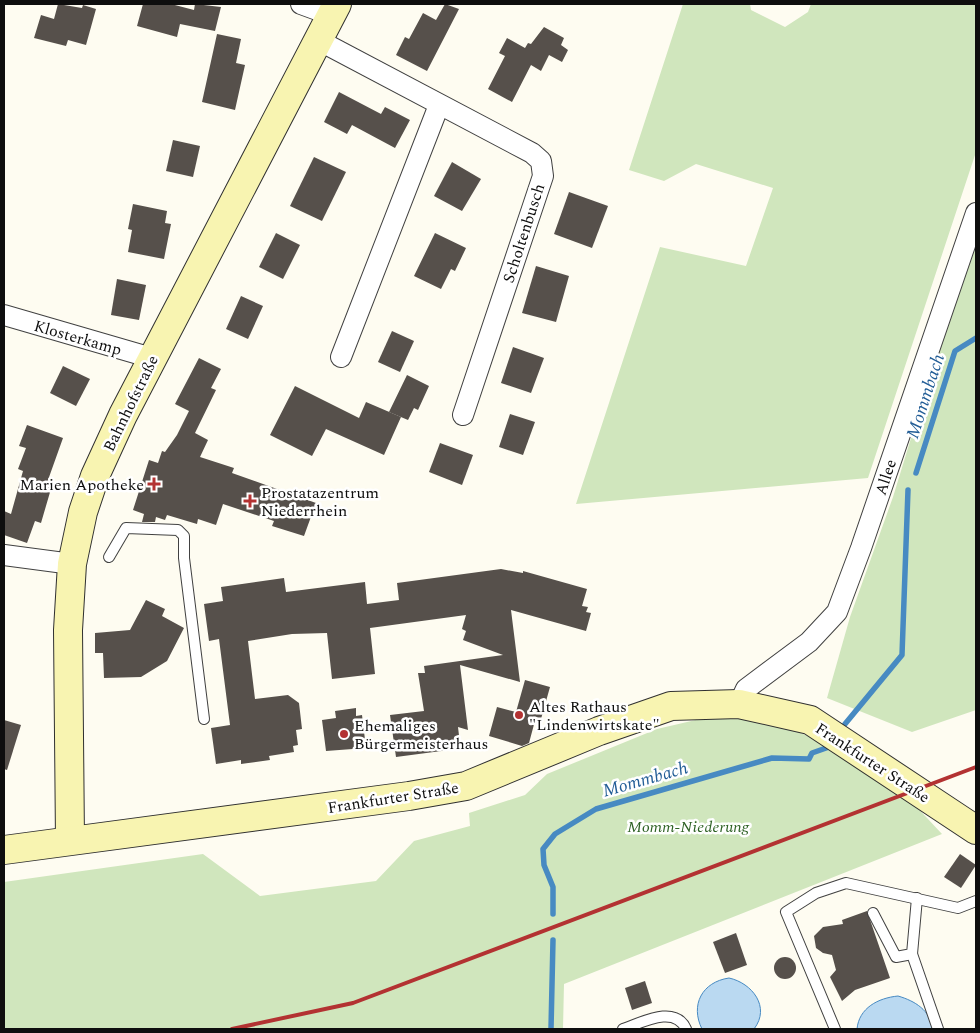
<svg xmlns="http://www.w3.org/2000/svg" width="980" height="1033" font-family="Spectral,serif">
  <rect width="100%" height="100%" fill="#fefcf1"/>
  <!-- green -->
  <g fill="#d0e6bd">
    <path d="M683,4H750L751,10L785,27L808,12L811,4H976V152L868,478L576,504L660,247L746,266L773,188L696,164L664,181L629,170Z"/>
    <path d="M976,235V710L912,732L827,698L850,617L893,497L949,314Z"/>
    <path d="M727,716L771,721L808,736L864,766L898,787L942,834L564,984L563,1029H4V882L203,854L260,896L376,881L414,841L470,826L469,813L525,795L547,774L657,729L700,719Z"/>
  </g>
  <!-- water -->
  <g fill="#bad9f1" stroke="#478ac2">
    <path d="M729,978C752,983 771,1007 754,1029H702C690,1005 702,982 729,978Z"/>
    <path d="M898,996C915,1001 930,1010 933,1029H857C859,1008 878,998 898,996Z"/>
  </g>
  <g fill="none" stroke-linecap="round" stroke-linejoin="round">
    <!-- stream -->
    <g stroke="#478ac2" stroke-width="5.5">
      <path d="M916,473L955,351L976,338"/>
      <path d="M845,724L902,655L908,490"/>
      <path d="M553,914V887L544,865L543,849L555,834L596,809L772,758L809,759L812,753L829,747"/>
      <path d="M551,1029L553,940"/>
    </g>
  </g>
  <!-- building -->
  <g fill="#56504b">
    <path d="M58,4L82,8L83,5L96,9L86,45L68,40L66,46L34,38L41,15L54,19Z"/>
    <path d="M143,4H171L194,10L195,4L221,7L215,31L180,24L177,37L137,26Z"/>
    <path d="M445,4L459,9L427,71L396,55L405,37L409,39L423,13L436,20Z"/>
    <path d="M544,27L564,38L561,45L568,50L562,62L549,55L541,71L531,65L512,102L488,89L505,56L499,53L507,38L525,48L528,43L531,44Z"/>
    <path d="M217,34L241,39L236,63L245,65L235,110L202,102Z"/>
    <path d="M339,92L381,114L385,107L410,120L395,148L352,125L347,134L324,122Z"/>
    <path d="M173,140L200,146L193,177L166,171Z"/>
    <path d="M314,157L346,172L322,221L290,206Z"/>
    <path d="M452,162L481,179L462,211L434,196Z"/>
    <path d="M569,192L608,206L592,248L554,234Z"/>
    <path d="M133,204L167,211L165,223L171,224L164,259L128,252L132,230L128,229Z"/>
    <path d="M276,233L300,245L283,279L259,267Z"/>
    <path d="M435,233L466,248L455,271L451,269L441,289L414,276Z"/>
    <path d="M536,266L569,276L556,322L522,313Z"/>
    <path d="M117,279L146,285L139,320L111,315Z"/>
    <path d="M241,296L263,306L248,339L226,329Z"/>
    <path d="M392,331L414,341L400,372L378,362Z"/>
    <path d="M513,347L544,358L531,393L501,383Z"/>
    <path d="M199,358L221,369L211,388L216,390L195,433L208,440L200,457L234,468L232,473L316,503L304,536L272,526L274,521L223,504L216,525L198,519L197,524L167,515L165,520L156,517L155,522H142L144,514L133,510L149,460L158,463L162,451L165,452L177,435L189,411L175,404Z"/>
    <path d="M63,366L90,379L76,406L50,393Z"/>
    <path d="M407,375L429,386L418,410L414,408L408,420L389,412Z"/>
    <path d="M295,386L359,418L366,402L401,417L384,455L326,429L312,456L270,435Z"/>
    <path d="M510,414L535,422L523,455L499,447Z"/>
    <path d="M27,425L63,438L48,480L53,482L41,523L35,521L27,543L4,535V511L11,514L23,471L18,469L26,448L19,446Z"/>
    <path d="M440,443L473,455L462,485L429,472Z"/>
    <path d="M501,569L523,573V571L587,589L582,606L588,607L586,612L591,613L586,631L511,610L520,682L460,665L468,730L458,727L460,744L447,745L449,750L396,757L390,715L424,711L418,673H425L424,666L503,655L463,640L466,631L462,629L466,615L370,628L375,674L332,679L327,633L292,634L248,641L255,699L288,695L299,703L302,729L296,730L298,745L293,746L294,752L269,756L270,760L241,764V760L216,764L211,728L230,725L219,639L209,641L204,604L223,601L221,587L284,578L286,592L365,582L367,604L399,600L397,583Z"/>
    <path d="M146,600L165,609L162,616L184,628L167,661L141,677L104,678L103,653H95V633L130,630Z"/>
    <path d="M525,680L550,687L541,719L536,717L529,743L522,746L489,736L497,707L516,712Z"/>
    <path d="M356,708V716L362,715L366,748L326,751L322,720L336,718L335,711Z"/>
    <path d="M4,720L21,725L7,770L4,769Z"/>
    <path d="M960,854L976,865L961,888L944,877Z"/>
    <path d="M867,911L890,978L855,990L842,1001L830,977L836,970L832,955L823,953L816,948L814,936L823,927L843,924L842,920Z"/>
    <path d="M736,933L747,965L725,973L713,942Z"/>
    <circle cx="785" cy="968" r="11"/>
    <path d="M645,981L652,1003L632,1010L625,988Z"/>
  </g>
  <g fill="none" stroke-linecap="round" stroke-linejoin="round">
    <!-- lane casing -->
    <g stroke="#414141" stroke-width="12">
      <g id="lane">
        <path d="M109,557L126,528L178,530L184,536V558L204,719"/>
        <path d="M873,913L896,957L912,954L917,898"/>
        <path d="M912,954L938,1029"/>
        <path d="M623,1029C641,1023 675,1004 686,1029"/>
        <path d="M835,1029L786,912L816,893L846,883L958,908L976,901"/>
      </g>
    </g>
    <!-- street casing -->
    <g stroke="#414141" stroke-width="22">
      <g id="street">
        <path d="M301,4L331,15"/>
        <path d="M318,40L532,153L541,161L543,176L463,415"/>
        <path d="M4,315L152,358"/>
        <path d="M341,357L439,105"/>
        <path d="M4,555L72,564"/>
        <path d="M739,704L746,689L809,642L837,612L861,548L976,213"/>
      </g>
    </g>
    <!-- secondary casing -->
    <g stroke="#303030" stroke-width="30">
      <g id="secondary">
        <path d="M70,840L68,630L72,564L83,512L95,476L123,415L337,4"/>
        <path d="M4,850L409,796L466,786L599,731L671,706L739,704L810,720L976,830"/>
      </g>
    </g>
    <!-- lane -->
    <use href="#lane" stroke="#fff" stroke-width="10"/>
    <!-- street -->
    <use href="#street" stroke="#fff" stroke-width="20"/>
    <!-- secondary -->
    <use href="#secondary" stroke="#f8f4b1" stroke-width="28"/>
    <!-- rail -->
    <path stroke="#b33232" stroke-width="4" d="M232,1029L353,1003L976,767"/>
  </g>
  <!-- markers -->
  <g fill="#b33232" stroke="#fff" stroke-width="2">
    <path d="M151.5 476.5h5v5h5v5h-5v5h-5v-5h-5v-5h5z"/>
    <path d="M247.5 493.5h5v5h5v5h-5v5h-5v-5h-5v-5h5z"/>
    <circle cx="519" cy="715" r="5"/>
    <circle cx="344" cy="734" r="5"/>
  </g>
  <g text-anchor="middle" stroke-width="5" stroke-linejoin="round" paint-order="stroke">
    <!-- street labels -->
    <g font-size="16" fill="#0e0e0e" stroke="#fff">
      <text transform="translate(523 233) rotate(-72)" y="6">Scholtenbusch</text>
      <text transform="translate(78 337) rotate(16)" y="6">Klosterkamp</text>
      <text transform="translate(130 403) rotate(-64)" y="6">Bahnhofstraße</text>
      <text transform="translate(885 477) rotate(-72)" y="6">Allee</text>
      <text transform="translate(873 762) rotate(33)" y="6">Frankfurter Straße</text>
      <text transform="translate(393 797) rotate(-9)" y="6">Frankfurter Straße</text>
    </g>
    <!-- poi labels -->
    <g font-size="16" fill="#0e0e0e" stroke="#fff" text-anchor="start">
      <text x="144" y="490" text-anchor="end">Marien Apotheke</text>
      <text x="261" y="498">Prostatazentrum<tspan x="261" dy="18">Niederrhein</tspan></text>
      <text x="529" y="712">Altes Rathaus<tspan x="529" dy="18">"Lindenwirtskate"</tspan></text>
      <text x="354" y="731">Ehemaliges<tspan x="354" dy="18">Bürgermeisterhaus</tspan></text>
    </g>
    <!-- park labels -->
    <g font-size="16" font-style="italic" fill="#2d6124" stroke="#fff">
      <text x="688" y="832">Momm-Niederung</text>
    </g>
    <!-- water labels -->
    <g font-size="18" font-style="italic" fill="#225d96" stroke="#fff">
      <text transform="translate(925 396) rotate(-72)" y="6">Mommbach</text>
      <text transform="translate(645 779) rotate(-16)" y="6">Mommbach</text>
    </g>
  </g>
  <!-- border -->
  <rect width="980" height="1033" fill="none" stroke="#0e0e0e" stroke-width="10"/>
</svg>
